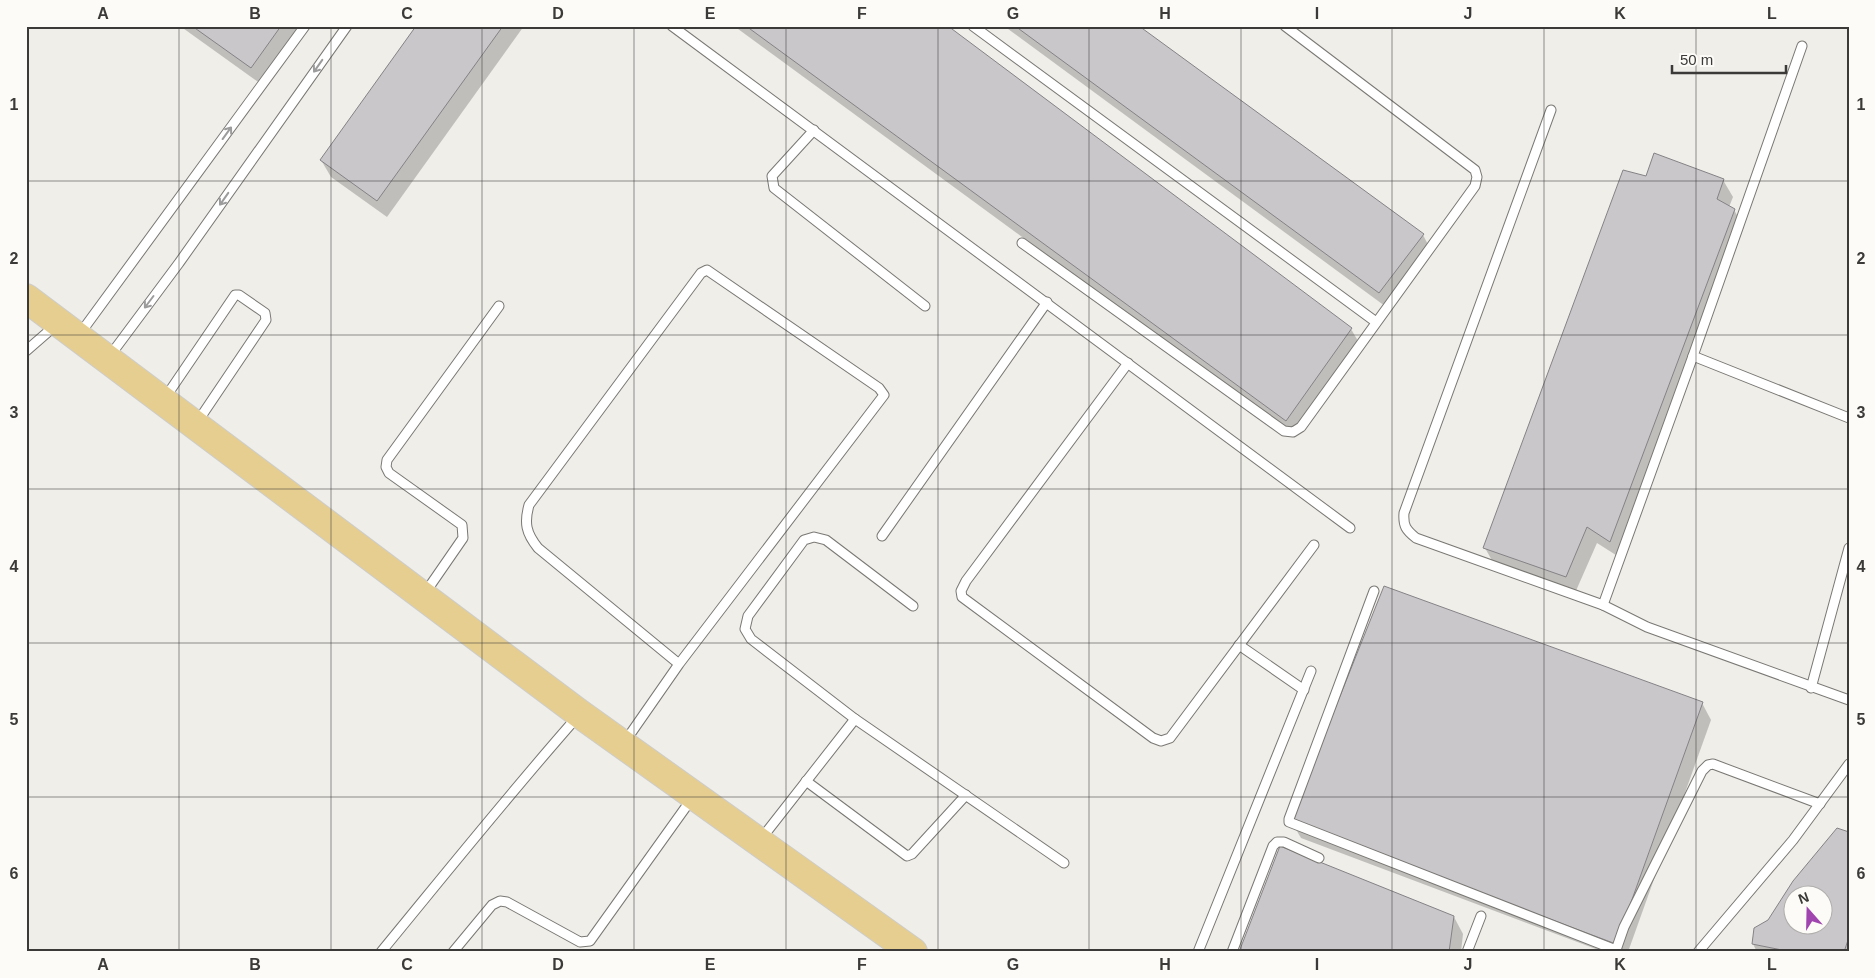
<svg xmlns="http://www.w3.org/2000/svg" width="1875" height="978" font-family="Helvetica,sans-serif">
  <rect width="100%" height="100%" fill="#f0eee9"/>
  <!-- shadow -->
  <g fill="#0003" fill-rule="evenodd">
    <path d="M180,26H303L261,84Z"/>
    <path d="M417,26H524L387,217L331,177L321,160Z"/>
    <path d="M734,26H945L1351,329L1361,346L1295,437Z"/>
    <path d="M1004,26H1137L1423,235L1432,252L1389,309Z"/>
    <path d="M1646,178L1723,180L1733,197L1729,207L1734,210L1744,227L1619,557L1597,543L1575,593L1494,564L1485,548Z"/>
    <path d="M1702,703L1711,720L1628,952H1604L1301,838L1291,821Z"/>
    <path d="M1849,833V952H1757L1753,944L1756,929L1769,921ZM1792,896H1822V926H1792Z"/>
    <path d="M1454,917L1463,934L1461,952H1241Z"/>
  </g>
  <!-- building -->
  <g fill="#cac7cb" stroke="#858286" fill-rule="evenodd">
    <path d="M192,26H281L251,68Z"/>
    <path d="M416,26H503L377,201L320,160Z"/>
    <path d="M746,26H948L1352,328L1286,421Z"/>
    <path d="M1015,26H1139L1424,234L1379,293Z"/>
    <path d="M1654,153L1724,179L1717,199L1735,209L1610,542L1587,527L1566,577L1483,548L1623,170L1646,176Z"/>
    <path d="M1384,586L1703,702L1616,944L1290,821Z"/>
    <path d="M1837,828L1849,832V937L1844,952H1792L1752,944L1754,928L1768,920L1793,881ZM1792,896H1822V926H1792Z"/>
    <path d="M1280,846L1454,916L1449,952H1239Z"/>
  </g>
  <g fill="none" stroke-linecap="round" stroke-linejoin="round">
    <!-- service casing -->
    <g stroke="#7a7874" stroke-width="11">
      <g id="service">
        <path d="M672,26L1350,528"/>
        <path d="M973,26L1376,322"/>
        <path d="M1802,46L1693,356L1849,418"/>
        <path d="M1551,110L1404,513C1403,526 1406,530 1416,538L1603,605L1647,627L1849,700"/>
        <path d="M814,130L772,176L774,188L925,306"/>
        <path d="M1022,243L1284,431L1293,432L1301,427L1475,186L1477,177L1475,170L1285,26"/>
        <path d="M79,335L305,26"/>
        <path d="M26,351L57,324"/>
        <path d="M109,357L179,263L347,26"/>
        <path d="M1128,363L966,581L961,591L962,597L1153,738L1161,741L1170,738L1314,545"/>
        <path d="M165,398L235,295H239L265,313L266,320L196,424"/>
        <path d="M882,536L1047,302"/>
        <path d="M1374,591L1289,819V822L1616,950"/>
        <path d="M425,593L463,538L462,525L389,473L386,467L387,460L499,306"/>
        <path d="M1603,605L1693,356"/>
        <path d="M1239,645L1304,690"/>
        <path d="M1811,688L1849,548"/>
        <path d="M855,719L751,639L745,629L748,616L804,540L814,537L826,540L913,606"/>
        <path d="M624,743L679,664L884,395L879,388L707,270L701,273L529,505C524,523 526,533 538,548L679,664"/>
        <path d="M806,781L907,856L912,854L966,795"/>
        <path d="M761,839L855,719L1064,863"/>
        <path d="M381,952C446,873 510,793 578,716"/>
        <path d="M453,952L492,905L500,901L507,902L580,942L590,941L693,797"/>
        <path d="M1198,952L1311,671"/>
        <path d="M1232,952L1273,846L1277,842H1284L1319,858"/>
        <path d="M1467,952L1481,916"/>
        <path d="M1618,952L1616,950L1624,927L1702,771L1708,765L1713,764L1820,804"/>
        <path d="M1698,952L1793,840L1849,764"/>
      </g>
    </g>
    <!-- trunk casing -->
    <g stroke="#cccccb" stroke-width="30">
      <path id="trunk" d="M26,298L580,714L913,952"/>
    </g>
    <!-- service -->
    <use href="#service" stroke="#fff" stroke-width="9"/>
    <!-- trunk -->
    <use href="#trunk" stroke="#e6ce90" stroke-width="28"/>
  </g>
  <!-- one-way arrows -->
  <defs><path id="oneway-shaft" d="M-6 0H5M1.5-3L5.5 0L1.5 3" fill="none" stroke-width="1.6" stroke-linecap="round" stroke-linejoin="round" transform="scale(1.25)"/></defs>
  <g stroke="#9d9c9c">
    <use href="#oneway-shaft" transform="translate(318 66) rotate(125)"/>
    <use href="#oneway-shaft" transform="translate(227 133) rotate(-54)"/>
    <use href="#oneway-shaft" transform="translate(224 199) rotate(125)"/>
    <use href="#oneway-shaft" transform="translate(149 302) rotate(127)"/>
  </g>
  <!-- grid -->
  <path fill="none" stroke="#3b3a38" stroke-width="1" stroke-opacity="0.55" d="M179,26V952M331,26V952M482,26V952M634,26V952M786,26V952M938,26V952M1089,26V952M1241,26V952M1392,26V952M1544,26V952M1696,26V952M26,181H1849M26,335H1849M26,489H1849M26,643H1849M26,797H1849"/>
  <!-- border -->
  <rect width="1875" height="978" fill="none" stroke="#fdfbf7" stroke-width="55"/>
  <!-- north arrow -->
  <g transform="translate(1808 910) rotate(340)"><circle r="24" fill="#fdfbf7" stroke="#afaeab"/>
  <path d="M0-4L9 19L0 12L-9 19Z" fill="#a045af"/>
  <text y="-8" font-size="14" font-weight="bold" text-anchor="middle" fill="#3b3a38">N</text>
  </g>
  <!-- scale -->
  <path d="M1672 65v8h114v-8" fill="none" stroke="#3b3a38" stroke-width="2.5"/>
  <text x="1680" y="65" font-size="15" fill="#3b3a38" stroke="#fdfbf7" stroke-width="4" paint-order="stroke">50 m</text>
  <rect x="28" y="28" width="1820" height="922" fill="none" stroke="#3b3a38" stroke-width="2"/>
  <g font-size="16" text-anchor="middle" font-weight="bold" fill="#3b3a38">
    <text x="103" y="19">A</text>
    <text x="255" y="19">B</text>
    <text x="407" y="19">C</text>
    <text x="558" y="19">D</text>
    <text x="710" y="19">E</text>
    <text x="862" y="19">F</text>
    <text x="1013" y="19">G</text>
    <text x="1165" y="19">H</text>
    <text x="1317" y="19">I</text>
    <text x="1468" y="19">J</text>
    <text x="1620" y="19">K</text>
    <text x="1772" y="19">L</text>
    <text x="14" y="110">1</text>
    <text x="1861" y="110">1</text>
    <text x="14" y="264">2</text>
    <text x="1861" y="264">2</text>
    <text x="14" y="418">3</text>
    <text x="1861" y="418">3</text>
    <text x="14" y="572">4</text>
    <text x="1861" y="572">4</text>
    <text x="14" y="725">5</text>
    <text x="1861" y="725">5</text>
    <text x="14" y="879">6</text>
    <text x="1861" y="879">6</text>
    <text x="103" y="970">A</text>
    <text x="255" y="970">B</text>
    <text x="407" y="970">C</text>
    <text x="558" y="970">D</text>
    <text x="710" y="970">E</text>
    <text x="862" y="970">F</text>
    <text x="1013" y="970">G</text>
    <text x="1165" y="970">H</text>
    <text x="1317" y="970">I</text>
    <text x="1468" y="970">J</text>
    <text x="1620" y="970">K</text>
    <text x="1772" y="970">L</text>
  </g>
</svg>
